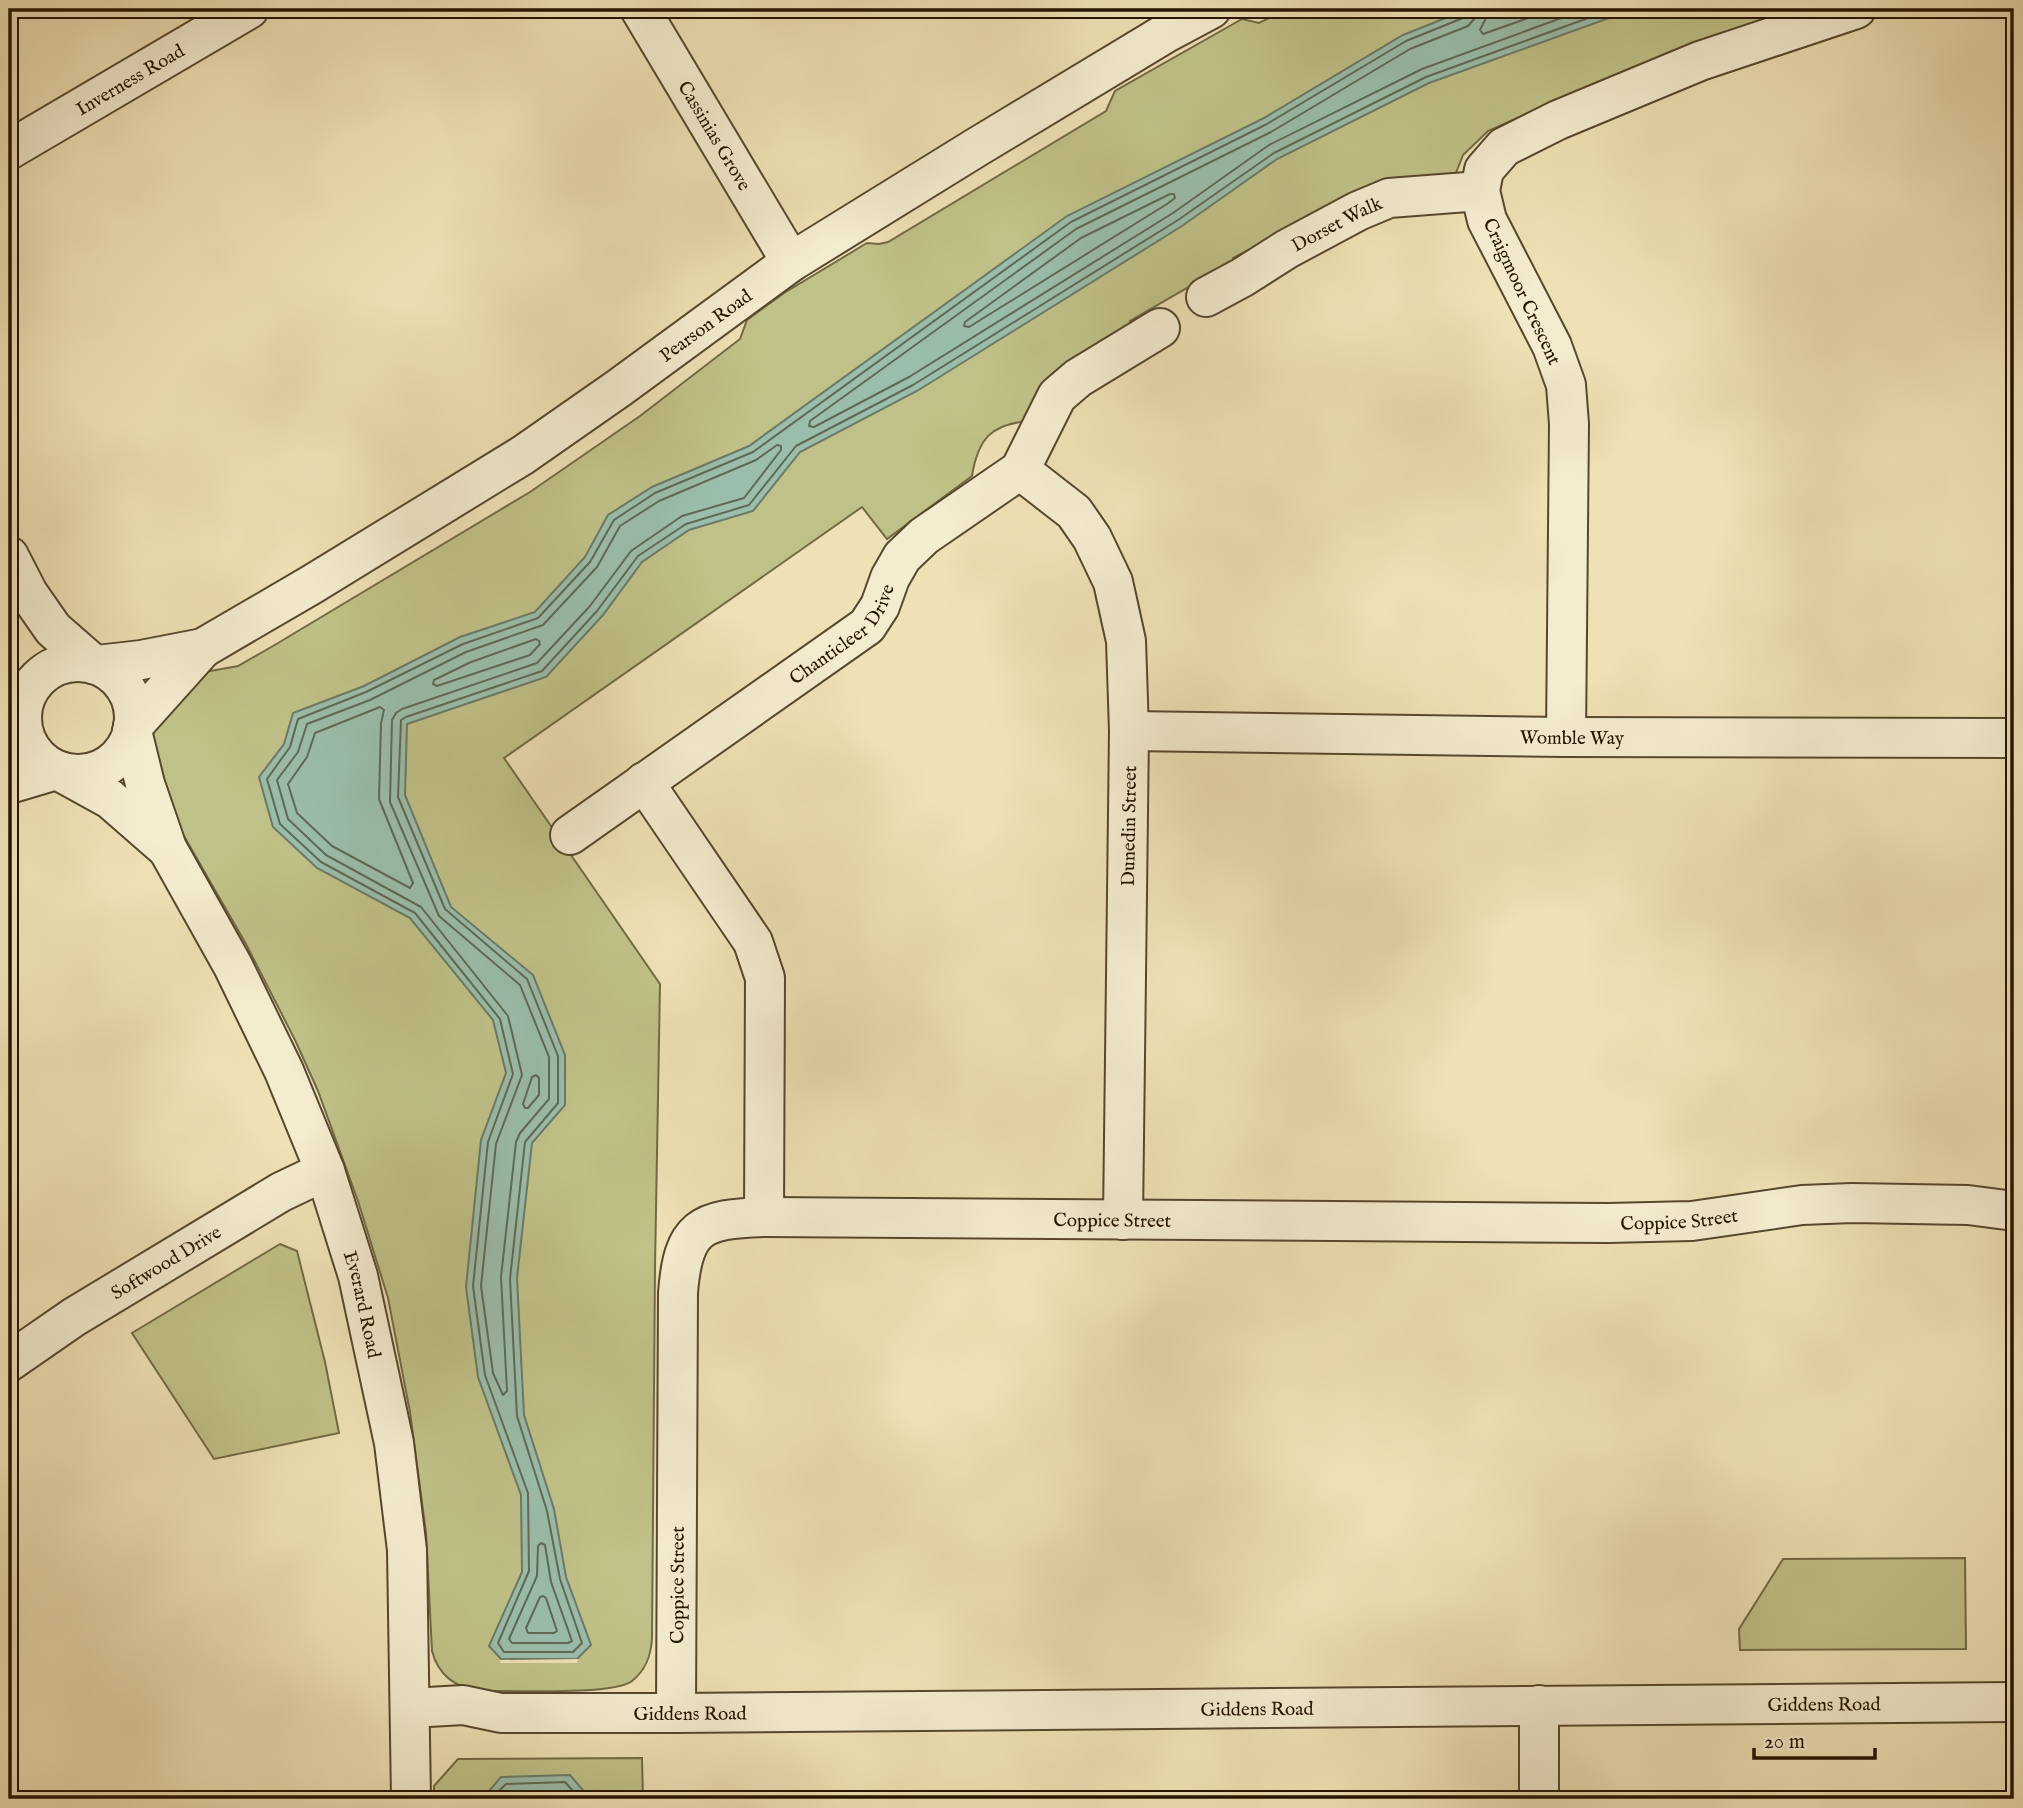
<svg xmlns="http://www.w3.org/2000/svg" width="2023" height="1808" font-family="'IM FELL English',serif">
  <rect width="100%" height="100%" fill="#eee1b5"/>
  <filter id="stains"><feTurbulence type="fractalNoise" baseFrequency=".00286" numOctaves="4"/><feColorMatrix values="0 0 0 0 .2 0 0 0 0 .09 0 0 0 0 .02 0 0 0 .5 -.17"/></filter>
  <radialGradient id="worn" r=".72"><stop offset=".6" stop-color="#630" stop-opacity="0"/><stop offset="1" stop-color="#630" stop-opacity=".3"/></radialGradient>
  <!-- green -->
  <g fill="#c0c188" stroke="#726a44" stroke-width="2">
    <path d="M1287,9H1799L1542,107L1488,131L1463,155L1454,178L1261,252L1252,248L1233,258L1234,265L1201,280L1130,321L1133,328L1029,421C992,424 978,438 972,476L887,539L862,507L504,758L660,984L655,1267L652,1638C651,1656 646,1670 632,1681C613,1696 508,1690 479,1691C456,1688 438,1675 432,1651L426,1533L410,1412L388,1298L358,1201L318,1091L295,1040L246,944L177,824L150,753L153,729L205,672L238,666L273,646L530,492L640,416L740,339L747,320L784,293L867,243L879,244L888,242L1106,111L1115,91L1242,19L1259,23Z"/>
    <path d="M280,1244L297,1251L325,1362L339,1433L214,1459L132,1333Z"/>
    <path d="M1965,1558L1966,1649L1740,1650L1739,1629L1783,1559Z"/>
    <path d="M642,1758L643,1799H434V1786L458,1759Z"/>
  </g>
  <!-- water -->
  <g fill="#9abeab" stroke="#6b7a67" stroke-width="2">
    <path d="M1468,9H1634L1429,83L1277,159L1182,226L917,391L800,452L753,511L689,530L642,562L603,615L546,677L407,724L405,795L451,907L533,975L565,1055V1105L532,1143L517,1278L524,1415L554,1509L566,1577L591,1645L577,1659H501L489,1646L522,1572L521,1495L478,1377L466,1287L481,1140L506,1073L493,1020L410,918L317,868L273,827L259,777L284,744L293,713L364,686L460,637L535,612L585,557L608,515L652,487L749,446L1067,216L1264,118L1403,35Z"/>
    <path d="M570,1775L588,1796L586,1799H485L484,1797L501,1777Z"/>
  </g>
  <!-- pier -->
  <path fill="#eee1b5" d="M578,1659L577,1663H500V1660Z"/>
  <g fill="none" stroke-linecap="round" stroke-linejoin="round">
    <!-- shore -->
    <g stroke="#606956" stroke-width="2">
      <path d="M1468,9L1463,18L1406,41L1267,124L1071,222L753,452L655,493L614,520L590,562L538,618L463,644L366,692L298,719L290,747L267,779L280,824L321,862L415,913L500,1019L513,1074L488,1142L473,1286L485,1375L528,1493L529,1571L498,1643L504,1652H573L582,1643L560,1579L547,1511L517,1416L510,1279L525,1142L558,1103V1056L527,979L445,909L398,797L401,720L406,717L542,671L597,611L638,556L686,524L749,505L796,446L913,385L1178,220L1274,153L1426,77L1613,9"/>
      <path d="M1476,9L1475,18L1468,26L1410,49L1271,132L1076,229L810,421L809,426L814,427L909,377L1173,213L1269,145L1422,69L1586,9"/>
      <path d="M1487,9L1485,20L1480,30L1483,34L1554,9"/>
      <path d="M1170,194H1174L1175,198L1167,204L969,327L964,326L965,322L1081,238Z"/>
      <path d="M777,445L781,446V450L744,498L682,516L631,551L590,606L537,663L402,709L396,713L392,720L390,802L439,916L520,985L549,1057V1099L520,1133L516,1142L501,1277L507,1391L503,1395L493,1373L481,1286L496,1144L522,1075L508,1016L421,907L326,855L288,819L277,780L298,752L307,724L370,700L466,652L543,625L597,567L620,526L659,501L756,460Z"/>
      <path d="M536,639L539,641L540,644L530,655L437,686L433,684L434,680L471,662Z"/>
      <path d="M380,707L384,710L381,723L379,799L413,883L410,888L332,846L297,813L288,784L307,757L315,733Z"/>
      <path d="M536,1075L539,1078V1095L528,1108H525L523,1104L532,1077Z"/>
      <path d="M541,1543L545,1545L551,1582L572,1641L568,1643H512L509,1639L537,1576L538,1546Z"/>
      <path d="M543,1596L546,1598L557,1631L554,1633H528L526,1628L540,1597Z"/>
      <path d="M491,1799L506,1784L565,1782L580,1799"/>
      <path d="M503,1799L510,1793L561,1791L569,1799"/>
    </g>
    <!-- minor casing -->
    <g stroke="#57472d" stroke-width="42">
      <g id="minor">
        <path id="s1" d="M640,9L791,262"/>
        <path id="s2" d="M9,150L249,9"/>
        <path id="s3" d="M1206,297L1243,277L1287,249L1358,211L1389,198L1480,191"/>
        <path d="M1020,470L1074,512L1092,538L1113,582L1126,641L1129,731L1123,1220"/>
        <path d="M9,556L28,593L53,629L93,664"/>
        <circle cx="78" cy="718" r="56"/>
        <path id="s4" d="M97,665L141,660L203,648L311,585L523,455L619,388L791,262L977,147L1166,33L1211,9"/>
        <path d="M133,726L203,648"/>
        <path id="s5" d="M132,731L145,784L167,848L233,966L284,1071L325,1171L358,1276L394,1443L407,1550L411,1799"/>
        <path id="s6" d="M1129,731L1566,737L2014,738"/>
        <path d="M1566,737L1569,424L1566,385L1552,346L1487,220L1480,191L1484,170L1504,147L1558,120L1700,61L1856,9"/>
        <path d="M61,772L110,799L165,847"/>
        <path d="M644,782L753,942L765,978L764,1217"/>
        <path d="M9,784L56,770"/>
        <path id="s7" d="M570,835L867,626L880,606L890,578L902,557L924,536L1020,470L1057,396L1078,378L1160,328"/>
        <path id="s8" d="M9,1362L74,1317L281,1192L325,1171"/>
        <path d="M1539,1705V1799"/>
        <path id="s9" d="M411,1708L463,1705L501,1713H676L2014,1702"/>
        <path id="s10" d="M676,1713L678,1293C683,1227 700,1219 764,1217L1608,1223L1692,1221L1802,1205L1852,1203L1968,1205L2014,1211"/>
      </g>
    </g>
    <!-- minor -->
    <use href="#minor" stroke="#f4eccf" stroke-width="38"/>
  </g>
  <g text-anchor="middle" stroke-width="5" stroke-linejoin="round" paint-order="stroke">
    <!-- street labels -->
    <g font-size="19" fill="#251400" stroke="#f4eccf">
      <text dy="7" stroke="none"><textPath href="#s2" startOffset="140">Inverness Road</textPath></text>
      <text dy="7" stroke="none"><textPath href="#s1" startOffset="147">Cassinias Grove</textPath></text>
      <text dy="7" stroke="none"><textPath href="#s3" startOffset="150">Dorset Walk</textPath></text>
      <text transform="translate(1523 291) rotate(65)" y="7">Craigmoor Crescent</text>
      <text dy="7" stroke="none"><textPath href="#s4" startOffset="705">Pearson Road</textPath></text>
      <text dy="7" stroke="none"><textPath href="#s7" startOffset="340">Chanticleer Drive</textPath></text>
      <text dy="7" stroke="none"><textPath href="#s6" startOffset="443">Womble Way</textPath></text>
      <text transform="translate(1128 826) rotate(-89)" y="7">Dunedin Street</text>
      <text dy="7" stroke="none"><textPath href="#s10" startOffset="1470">Coppice Street</textPath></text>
      <text dy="7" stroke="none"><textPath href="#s10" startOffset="903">Coppice Street</textPath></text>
      <text dy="7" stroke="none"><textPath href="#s8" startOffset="186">Softwood Drive</textPath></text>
      <text dy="7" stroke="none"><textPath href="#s5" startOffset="621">Everard Road</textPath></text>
      <text dy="7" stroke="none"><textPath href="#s10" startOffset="128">Coppice Street</textPath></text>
      <text dy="7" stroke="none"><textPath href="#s9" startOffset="1414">Giddens Road</textPath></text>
      <text dy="7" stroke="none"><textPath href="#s9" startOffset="847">Giddens Road</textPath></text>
      <text dy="7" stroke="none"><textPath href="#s9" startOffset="280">Giddens Road</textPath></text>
    </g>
  </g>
  <!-- margin -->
  <rect width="2023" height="1808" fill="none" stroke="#eee1b5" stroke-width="35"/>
  <rect x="10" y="10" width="2002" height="1787" fill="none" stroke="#251400" stroke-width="3.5"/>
  <rect x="18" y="18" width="1988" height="1773" fill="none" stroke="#251400" stroke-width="2"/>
  <!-- scale -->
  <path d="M1754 1748v10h121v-10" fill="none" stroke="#251400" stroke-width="3.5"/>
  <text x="1764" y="1748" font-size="21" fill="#251400" stroke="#f4eccf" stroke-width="5" paint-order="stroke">20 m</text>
  <rect width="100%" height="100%" filter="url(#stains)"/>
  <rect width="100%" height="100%" fill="url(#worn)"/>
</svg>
